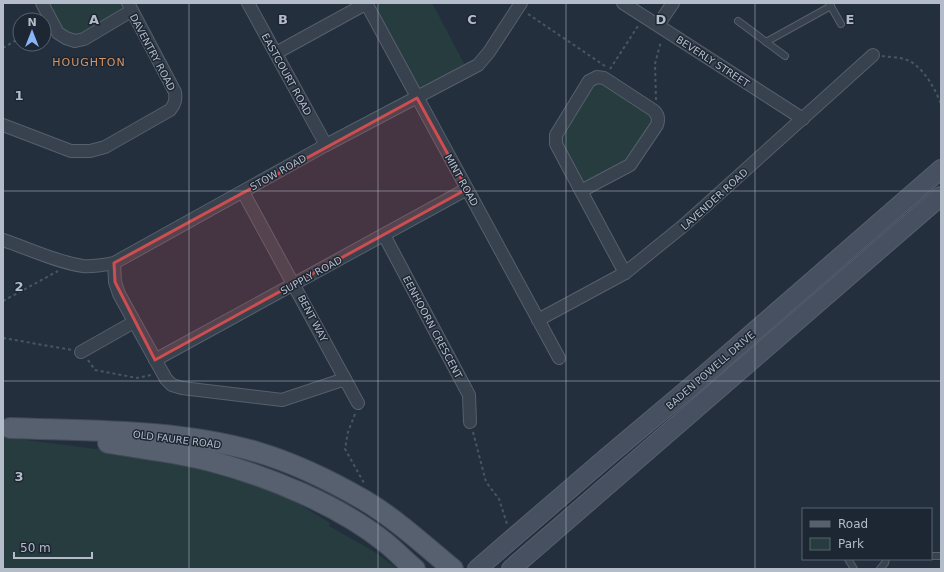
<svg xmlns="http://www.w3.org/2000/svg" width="944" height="572" font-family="'DejaVu Sans',sans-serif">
  <rect width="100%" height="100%" fill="#242f3e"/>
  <!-- green -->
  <g fill="#263c3f">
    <path d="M46,3H122L121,10L78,36L63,32Z"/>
    <path d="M377,3H432L466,67L421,88L418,87L375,10Z"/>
    <path d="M600,81L651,114L653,121L630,158L584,183L582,181L561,145L560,134L592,85Z"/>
    <path d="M3,437L127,453L176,462L251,483L291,499L330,523L329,526L373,551L398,569H3Z"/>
  </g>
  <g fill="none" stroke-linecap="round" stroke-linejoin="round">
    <!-- service casing -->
    <g stroke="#565f6c" stroke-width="8">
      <g id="service">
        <path d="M829,3L841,24"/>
        <path d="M738,21L785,56"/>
        <path d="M766,42L831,6"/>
        <path d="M931,556H941"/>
        <path d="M848,559L854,569"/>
        <path d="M880,569L885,563L886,559"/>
      </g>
    </g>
    <!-- minor casing -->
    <g stroke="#565f6c" stroke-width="14">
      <g id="minor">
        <path d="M42,3L58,33L66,38L75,41L84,39L131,11"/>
        <path d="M248,3L326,145"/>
        <path d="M366,3L559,358"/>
        <path d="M623,3L803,119"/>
        <path d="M658,25L673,3"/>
        <path d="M276,53L367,3"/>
        <path d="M597,77L604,78L653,110C658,114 659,119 657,125L630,165L581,191L556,144V135L589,81Z"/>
        <path d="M3,125L71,151H90L105,147L170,110C175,104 176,100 175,92L128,3"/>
        <path d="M581,191L625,273"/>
        <path d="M243,192L358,403"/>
        <path d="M384,235L469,395L470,422"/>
        <path d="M3,240C27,248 59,263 83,266C93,267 103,265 114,263L326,145L478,65L489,52L521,3"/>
        <path d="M114,263L115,282L119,294L166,379L172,385L182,388L282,400L345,379"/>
        <path d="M538,320L625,273L683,226L873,55"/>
        <path d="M81,352L134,322"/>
        <path d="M155,360L467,189"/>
      </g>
    </g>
    <!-- secondary casing -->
    <g stroke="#565f6c" stroke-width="20">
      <g id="secondary">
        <path d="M477,569L607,457L694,384L941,169"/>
        <path d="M511,569L941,196"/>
      </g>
    </g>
    <!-- primary casing -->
    <g stroke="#414a57" stroke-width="22">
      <g id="primary">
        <path d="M10,428C92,431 178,429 257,452C294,463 331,481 364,500C396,519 424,545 453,569"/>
        <path d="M108,443C142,449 177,452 210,461C268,476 339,505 386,543C396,551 405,561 415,569"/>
      </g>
    </g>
    <!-- path -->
    <g stroke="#44595c" stroke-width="2" stroke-dasharray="3 3" stroke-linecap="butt">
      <path d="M528,14L605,66"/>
      <path d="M3,48L20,38"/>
      <path d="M882,56C889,57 898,57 904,59C921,63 935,88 941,104"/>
      <path d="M610,69L638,26"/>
      <path d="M656,100L655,64L661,41"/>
      <path d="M3,301L58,271"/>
      <path d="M3,338L72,350"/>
      <path d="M88,360L95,370L137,378L151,375"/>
      <path d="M355,414L348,432L345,449L364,483"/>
      <path d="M473,432L486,482L499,499L507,524"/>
    </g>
    <!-- service -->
    <use href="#service" stroke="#38414e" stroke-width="6"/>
    <!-- minor -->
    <use href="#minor" stroke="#38414e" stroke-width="12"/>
    <!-- secondary -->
    <use href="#secondary" stroke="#465061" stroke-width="18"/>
    <!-- primary -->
    <use href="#primary" stroke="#56606e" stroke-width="20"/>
  </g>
  <!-- marked area -->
  <path fill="#ce4d50" fill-opacity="0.2" stroke="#ce4d50" stroke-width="3" stroke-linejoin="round" d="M417,98L467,189L155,360L115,282L114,263Z"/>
  <!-- grid -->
  <path fill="none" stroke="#b4bcc9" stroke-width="1" stroke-opacity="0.55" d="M189,3V569M378,3V569M566,3V569M755,3V569M3,191H941M3,381H941"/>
  <g text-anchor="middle" stroke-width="3" stroke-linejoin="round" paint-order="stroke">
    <!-- street labels -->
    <g font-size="10" fill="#b4bcc9" stroke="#1d2633">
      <text transform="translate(153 52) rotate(62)" y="4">DAVENTRY ROAD</text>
      <text transform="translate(713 61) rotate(33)" y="4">BEVERLY STREET</text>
      <text transform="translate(287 74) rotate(61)" y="4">EASTCOURT ROAD</text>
      <text transform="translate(278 172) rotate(-29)" y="4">STOW ROAD</text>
      <text transform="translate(462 180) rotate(61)" y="4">MINT ROAD</text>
      <text transform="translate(714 199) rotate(-42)" y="4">LAVENDER ROAD</text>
      <text transform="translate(311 275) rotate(-29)" y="4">SUPPLY ROAD</text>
      <text transform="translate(313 318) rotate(62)" y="4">BENT WAY</text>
      <text transform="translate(433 327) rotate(62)" y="4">EENHOORN CRESCENT</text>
      <text transform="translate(710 370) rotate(-41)" y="4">BADEN POWELL DRIVE</text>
      <text transform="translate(177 439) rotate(7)" y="4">OLD FAURE ROAD</text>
    </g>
    <!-- neighbourhood labels -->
    <g font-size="11" letter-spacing="1" fill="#d59563" stroke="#1d2633">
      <text x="89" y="66">HOUGHTON</text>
    </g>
  </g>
  <g font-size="13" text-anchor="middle" font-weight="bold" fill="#b4bcc9" stroke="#1d2633" stroke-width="3" stroke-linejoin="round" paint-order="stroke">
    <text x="94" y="24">A</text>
    <text x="283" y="24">B</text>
    <text x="472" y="24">C</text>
    <text x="661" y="24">D</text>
    <text x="850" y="24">E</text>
    <text x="19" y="100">1</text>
    <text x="19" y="291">2</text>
    <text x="19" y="481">3</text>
  </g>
  <!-- border -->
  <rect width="944" height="572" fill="none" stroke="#b4bcc9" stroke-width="8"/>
  <!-- legend -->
  <rect x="802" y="508" width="130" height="52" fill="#1d2633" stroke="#59626f"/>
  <rect x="810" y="521" width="20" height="6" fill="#56606e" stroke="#59626f"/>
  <text x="838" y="528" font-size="12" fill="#b4bcc9">Road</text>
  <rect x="810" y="538" width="20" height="12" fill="#263c3f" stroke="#59626f"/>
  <text x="838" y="548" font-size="12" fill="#b4bcc9">Park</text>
  <!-- north arrow -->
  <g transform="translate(32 32)"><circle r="19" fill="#1d2633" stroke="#59626f"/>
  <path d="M0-3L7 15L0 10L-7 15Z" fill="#8ab4f8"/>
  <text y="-6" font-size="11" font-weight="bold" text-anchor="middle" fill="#b4bcc9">N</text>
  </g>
  <!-- scale -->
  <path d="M14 552v6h78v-6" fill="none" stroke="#b4bcc9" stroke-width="2"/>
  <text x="20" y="552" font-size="12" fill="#b4bcc9" stroke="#1d2633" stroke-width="3" paint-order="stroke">50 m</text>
</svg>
